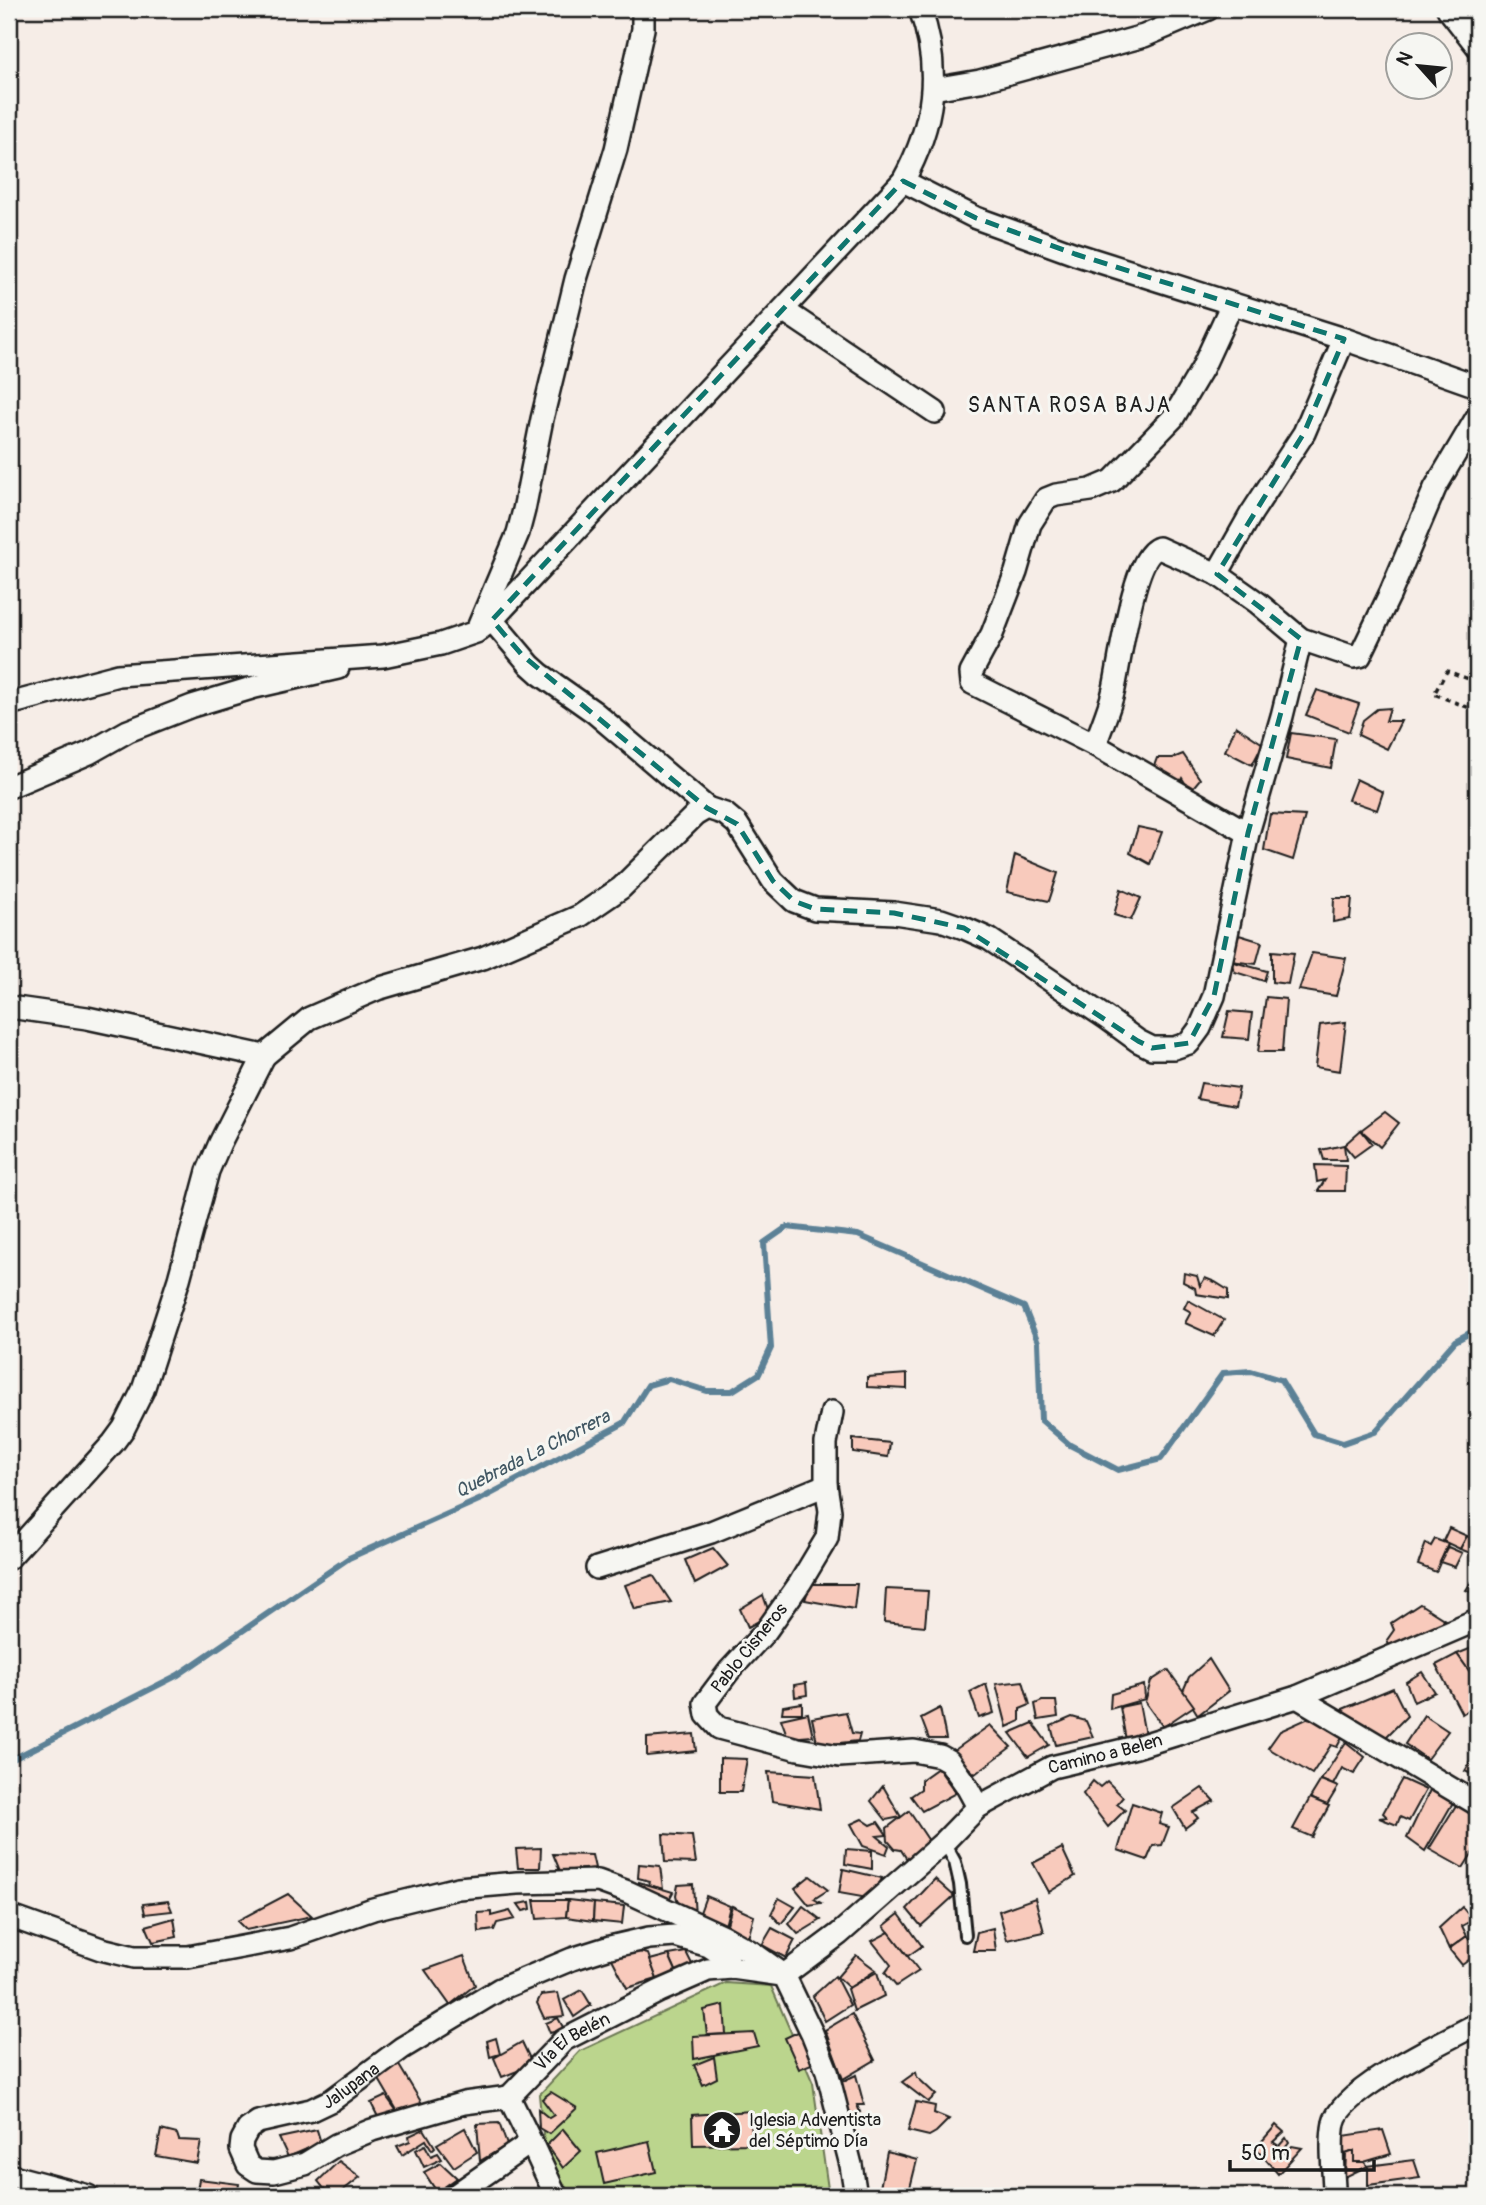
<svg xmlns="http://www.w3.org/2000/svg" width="1486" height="2205" font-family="Pangolin,sans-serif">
  <rect width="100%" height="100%" fill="#f6ede7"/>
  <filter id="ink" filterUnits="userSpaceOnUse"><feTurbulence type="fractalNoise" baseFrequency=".0143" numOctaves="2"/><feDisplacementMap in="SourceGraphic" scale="14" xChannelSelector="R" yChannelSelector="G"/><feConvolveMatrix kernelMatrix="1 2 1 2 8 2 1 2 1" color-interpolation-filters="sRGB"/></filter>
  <g filter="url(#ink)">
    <!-- green -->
    <path fill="#bbd58d" stroke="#6c7854" stroke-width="2" d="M726,1983L771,1986L813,2083L829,2196H571L545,2152L539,2095L580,2051Z"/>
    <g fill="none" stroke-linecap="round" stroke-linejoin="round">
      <!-- stream -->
      <path stroke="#5c8196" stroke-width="6" d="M9,1761L178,1675L349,1558L481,1499L624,1423L648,1385L669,1379L707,1391H732L759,1374L771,1348L764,1243L787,1227L858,1235L1024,1307L1038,1342L1041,1420L1070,1445L1118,1470L1161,1459L1223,1373L1251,1371L1281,1380L1314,1434L1343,1443L1375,1432L1455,1341L1477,1329"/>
    </g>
    <!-- building -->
    <g fill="#f8cabc" stroke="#1c1c1c" stroke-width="2">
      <path d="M1317,690L1359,704L1349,732L1306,715Z"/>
      <path d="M1390,708L1386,721H1401L1387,749L1358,735L1363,720L1377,709Z"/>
      <path d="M1236,726L1263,744L1252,765L1225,751Z"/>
      <path d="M1291,733L1336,739L1331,768L1286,759Z"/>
      <path d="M1183,754L1200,779L1190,791L1182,778L1175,792L1151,774L1157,758H1173Z"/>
      <path d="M1356,779L1383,792L1377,810L1348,800Z"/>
      <path d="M1270,814L1305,816L1293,860L1264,850Z"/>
      <path d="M1138,827L1162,832L1150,864L1130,853Z"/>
      <path d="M1015,855L1058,873L1049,901L1007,892Z"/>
      <path d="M1121,889L1141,898L1131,920L1114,915Z"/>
      <path d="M1334,898H1352L1350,919L1333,922Z"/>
      <path d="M1239,935L1262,942L1256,964L1230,961Z"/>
      <path d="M1272,951L1294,953L1288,984L1272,982Z"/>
      <path d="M1312,953L1346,958L1336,996L1299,990Z"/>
      <path d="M1230,961L1267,971L1264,981L1235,972Z"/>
      <path d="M1266,997L1286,999L1282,1052H1258Z"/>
      <path d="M1229,1011L1252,1013L1249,1039L1223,1037Z"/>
      <path d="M1346,1022L1340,1071L1315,1067L1320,1025Z"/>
      <path d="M1201,1083L1239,1088L1235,1106L1197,1099Z"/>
      <path d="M1385,1112L1399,1123L1380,1147L1361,1130Z"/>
      <path d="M1361,1130L1372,1144L1354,1157L1344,1145Z"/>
      <path d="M1344,1145L1346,1160H1324L1321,1150Z"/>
      <path d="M1315,1165L1346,1166L1345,1191H1318L1325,1180L1317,1182Z"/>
      <path d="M1184,1273L1197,1276L1200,1286L1205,1278L1215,1282L1228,1290V1299L1196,1294L1195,1288L1183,1282Z"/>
      <path d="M1188,1300L1224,1320L1214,1336L1185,1323L1191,1312L1184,1308Z"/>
      <path d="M907,1374V1389L867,1387V1377Z"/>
      <path d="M853,1439L890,1443L888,1457L853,1452Z"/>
      <path d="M1449,1528L1467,1536L1460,1549L1443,1541Z"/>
      <path d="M1467,1536L1477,1541V1547L1473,1554L1460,1549Z"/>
      <path d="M1435,1539L1448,1544L1436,1572L1418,1565L1426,1543L1431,1546Z"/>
      <path d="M1448,1547L1462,1553L1455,1567L1440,1562Z"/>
      <path d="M713,1548L728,1566L695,1584L685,1560Z"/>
      <path d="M653,1575L671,1602L635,1609L625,1585Z"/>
      <path d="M1476,1575L1477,1576V1595L1466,1590Z"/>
      <path d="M810,1584H857L854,1609L805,1600Z"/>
      <path d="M886,1589L928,1591L925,1626L884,1622Z"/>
      <path d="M763,1595L770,1615L748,1627L740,1609Z"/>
      <path d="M1420,1604L1445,1620L1423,1640L1391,1651L1387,1640L1394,1630L1391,1623Z"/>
      <path d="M1477,1646V1682L1457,1654Z"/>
      <path d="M1457,1654L1477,1682V1704L1462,1714L1436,1665Z"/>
      <path d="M1209,1659L1229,1691L1198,1715L1183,1691L1189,1677Z"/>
      <path d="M1168,1670L1194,1706L1163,1727L1145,1702L1151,1681Z"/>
      <path d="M1422,1672L1435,1692L1414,1702L1406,1682Z"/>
      <path d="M1023,1681L1030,1705L1020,1709V1721L1007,1727L996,1684Z"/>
      <path d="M806,1683L807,1695L795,1697L794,1685Z"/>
      <path d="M986,1684L994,1713L979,1718L970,1692Z"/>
      <path d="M1144,1685L1145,1699L1110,1709L1111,1694Z"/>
      <path d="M1393,1688L1407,1716L1385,1738L1338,1711Z"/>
      <path d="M1042,1701H1056L1058,1717L1038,1720L1035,1704Z"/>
      <path d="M802,1703V1713H782L783,1706Z"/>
      <path d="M1139,1703L1146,1740L1127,1746L1120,1707Z"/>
      <path d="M940,1708L946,1739H929L921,1718Z"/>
      <path d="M846,1712L852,1733L860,1734L858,1741L830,1744L817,1742L812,1718Z"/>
      <path d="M808,1713L813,1736L788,1738L781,1719Z"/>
      <path d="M1424,1715L1448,1731L1427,1759L1405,1744Z"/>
      <path d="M1072,1717L1086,1721L1093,1737L1056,1745L1051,1726Z"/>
      <path d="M1311,1717L1344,1734L1337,1747L1331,1745L1312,1774L1268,1748L1280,1731Z"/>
      <path d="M1033,1723L1049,1745L1028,1757L1010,1733Z"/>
      <path d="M990,1725L1011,1747L975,1774L952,1752Z"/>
      <path d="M694,1734L696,1751L647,1756V1738Z"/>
      <path d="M1346,1742L1365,1757L1354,1774L1342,1768L1333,1785L1321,1780Z"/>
      <path d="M1477,1751V1777L1465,1771Z"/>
      <path d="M720,1758L747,1759L741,1792H720Z"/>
      <path d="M938,1768L956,1793L922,1811L911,1796L921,1789V1780Z"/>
      <path d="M768,1772L815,1775L820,1809L772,1801Z"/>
      <path d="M1402,1779L1426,1790L1409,1821L1400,1817L1397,1825L1379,1818L1387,1817L1383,1813Z"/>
      <path d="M1321,1780L1338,1787L1327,1805L1310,1798Z"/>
      <path d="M1093,1781L1100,1787L1107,1781L1123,1797L1117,1804L1125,1810L1108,1827L1083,1794Z"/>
      <path d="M883,1786L901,1817L886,1820L871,1801Z"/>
      <path d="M1202,1788L1214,1801L1193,1812L1198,1818L1185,1828L1173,1808Z"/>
      <path d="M1431,1788L1455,1799L1425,1851L1407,1838Z"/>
      <path d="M1310,1798L1329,1806L1312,1837L1293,1829Z"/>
      <path d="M1458,1802L1477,1813V1846L1463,1868L1429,1849Z"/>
      <path d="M1132,1803L1162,1813L1159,1824L1169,1827L1162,1845L1153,1846L1147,1860L1118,1850Z"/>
      <path d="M909,1811L933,1847L910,1864L901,1850L895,1849L888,1841L887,1828Z"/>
      <path d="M862,1819L871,1825L878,1822L887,1835L877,1836L889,1846L886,1854L863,1846L851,1824Z"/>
      <path d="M663,1834L692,1836L696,1863L665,1862Z"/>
      <path d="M541,1848L540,1868H518L516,1849Z"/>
      <path d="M1062,1848L1075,1876L1049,1892L1033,1863Z"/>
      <path d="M846,1849L872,1851V1869L845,1864Z"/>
      <path d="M553,1854L592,1855L595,1868L560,1871Z"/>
      <path d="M639,1864L660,1866L663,1889L649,1885L650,1881L638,1878Z"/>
      <path d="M843,1869L882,1878L873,1899L839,1893Z"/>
      <path d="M810,1876L828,1890L814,1899L821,1903L809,1905L795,1888Z"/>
      <path d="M935,1879L954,1896L921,1926L907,1909Z"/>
      <path d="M639,1882L649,1885L673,1892L667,1903L639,1895Z"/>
      <path d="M693,1884L695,1917L680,1911L676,1895L678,1885Z"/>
      <path d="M288,1894L312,1916L246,1930L237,1921Z"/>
      <path d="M706,1896L730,1906L725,1926L698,1918Z"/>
      <path d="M779,1898L795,1907L781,1924L771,1914Z"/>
      <path d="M1035,1898L1044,1932L1007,1940L999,1911Z"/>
      <path d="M534,1900H568L566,1917L537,1919Z"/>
      <path d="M568,1900L594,1903L593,1921L566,1917Z"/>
      <path d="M168,1901L172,1911L145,1914L143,1904Z"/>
      <path d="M530,1902L531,1909L523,1911L518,1904Z"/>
      <path d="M594,1903L624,1906L622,1924L593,1921Z"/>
      <path d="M732,1906L754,1916L747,1942L726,1928Z"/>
      <path d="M803,1906L821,1920L798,1934L789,1924Z"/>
      <path d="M1462,1907L1473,1920L1462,1926L1467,1936L1449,1949L1439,1928Z"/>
      <path d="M510,1911L515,1919L497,1923L494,1930L479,1932L478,1913L491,1912V1916Z"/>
      <path d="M899,1914L922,1946L908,1956L884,1926Z"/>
      <path d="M174,1918L177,1937L153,1942L146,1926Z"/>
      <path d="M772,1928L795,1940L786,1958L762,1945Z"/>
      <path d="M993,1928L996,1951H973L977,1932Z"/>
      <path d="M889,1932L919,1971L896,1986L885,1973L891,1965L872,1941Z"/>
      <path d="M1467,1936L1477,1949V1954L1462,1965L1449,1949Z"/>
      <path d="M639,1952L648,1954L657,1979L627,1988L609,1953Z"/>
      <path d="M686,1952L692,1964L677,1973L669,1955Z"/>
      <path d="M669,1955L677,1973L657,1979L650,1960Z"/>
      <path d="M856,1955L876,1970L849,1988L837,1977Z"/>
      <path d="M464,1956L475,1985L450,2005L425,1970Z"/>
      <path d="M877,1972L884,1996L854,2011L847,1989Z"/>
      <path d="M835,1976L850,2005L825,2021L813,1996Z"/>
      <path d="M582,1990L591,2005L574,2017L564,2000Z"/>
      <path d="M558,1993L564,2016L544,2018L537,2003L541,1995Z"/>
      <path d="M724,2005L726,2034L707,2035L704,2010Z"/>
      <path d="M852,2014L875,2060L843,2079L825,2030Z"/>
      <path d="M558,2018L564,2029L550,2033L546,2023Z"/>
      <path d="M802,2030L814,2063L799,2069L785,2038Z"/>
      <path d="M754,2033L758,2046L694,2059L693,2036Z"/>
      <path d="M496,2038L500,2054L490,2057L487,2041Z"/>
      <path d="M522,2042L533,2065L502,2077L494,2058Z"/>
      <path d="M714,2057L717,2078L703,2085L694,2065Z"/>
      <path d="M397,2062L423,2105L401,2117L377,2076Z"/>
      <path d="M916,2072L917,2077L936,2095L928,2102L902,2082Z"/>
      <path d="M856,2075L864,2105H857L860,2112L849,2115L841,2082Z"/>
      <path d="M551,2092L577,2108L549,2134L539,2128L538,2109L549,2118L554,2115L542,2099Z"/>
      <path d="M386,2096L401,2117L381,2123L371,2103Z"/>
      <path d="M916,2102L935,2106L934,2113L949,2119L936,2132L929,2136L908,2131Z"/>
      <path d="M751,2111L752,2144L693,2145L692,2115Z"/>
      <path d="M499,2123L507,2145L480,2161L477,2124Z"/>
      <path d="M1276,2125L1284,2132L1273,2142L1279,2146L1286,2138L1289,2143L1282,2152L1286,2154L1292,2146L1302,2148L1278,2174L1256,2148Z"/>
      <path d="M465,2128L477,2152L454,2167L437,2144Z"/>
      <path d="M424,2129L435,2147L432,2150L426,2140L402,2155L397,2146L410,2141L409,2136Z"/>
      <path d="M563,2129L581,2151L563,2168L547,2145Z"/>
      <path d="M161,2130L177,2134L179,2140L201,2141L197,2163L156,2156Z"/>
      <path d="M317,2130L321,2143L288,2157L279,2138Z"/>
      <path d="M1383,2130L1391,2154L1364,2162H1354V2151L1346,2154L1343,2152V2136Z"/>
      <path d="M649,2141L656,2172L604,2184L597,2153Z"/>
      <path d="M425,2145L431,2156L438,2153L442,2159L424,2167L416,2150Z"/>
      <path d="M1354,2151V2162H1364L1368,2166L1345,2177L1346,2154Z"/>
      <path d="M887,2152L917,2160L908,2196H900L880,2188Z"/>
      <path d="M1414,2160L1420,2178L1368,2185V2166Z"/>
      <path d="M339,2161L360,2177L336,2196H330L318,2181Z"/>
      <path d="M441,2163L457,2178L437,2192L424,2172Z"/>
      <path d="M199,2179L239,2184L237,2196H196Z"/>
    </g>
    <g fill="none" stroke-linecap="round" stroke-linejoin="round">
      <!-- lane casing -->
      <g stroke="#1c1c1c" stroke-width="16">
        <path id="lane" d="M944,1842L955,1862L960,1884L965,1935"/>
      </g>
      <!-- street casing -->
      <g stroke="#1c1c1c" stroke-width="26">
        <g id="street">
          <path d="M1448,9L1477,46"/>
          <path d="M933,89L980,81L1144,36L1208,9"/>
          <path d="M903,181L976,218L1075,254L1344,339L1477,386"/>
          <path d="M1232,304L1202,369L1173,418L1112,481L1091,490L1056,495L1046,499L1030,524L1016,572L992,634L971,673L972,683L1095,745L1248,833"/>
          <path d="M783,310L935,412"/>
          <path d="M1217,574L1251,514L1304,433L1344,339"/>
          <path d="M492,620L530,665L540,674L594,712L707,808"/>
          <path d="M477,630L518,533L524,510L542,419L576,279L616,149L643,29V9"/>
          <path d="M9,704L118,675L383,656L441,644L476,632L492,620L903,181C934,125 942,70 920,9"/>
          <path d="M1095,745C1101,727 1110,708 1114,689C1120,662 1133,555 1159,548L1217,574L1258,603L1301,639L1354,657L1360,656L1390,594L1435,488L1477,417"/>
          <path d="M9,787L89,753L128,731L192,706L255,687L338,668"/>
          <path d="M9,1007L87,1018L264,1056L310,1018L377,989L483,958L580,916L621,888L695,815L707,808L725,814L737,824L773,881L794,901L815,909L894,913L941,920L964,928L989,939L1108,1019L1138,1041L1152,1048H1174L1189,1043L1200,1028L1214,996L1248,833L1282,716L1301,639"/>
          <path d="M832,1412L826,1443V1485L830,1511L827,1538L800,1583L766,1631L729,1671L705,1703L707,1715L719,1728L798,1749L839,1756L914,1751L940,1756L949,1761L966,1785L978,1807"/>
          <path d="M9,1558L113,1443L124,1428L143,1390L179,1279L208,1171L220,1143L264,1056"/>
          <path d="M597,1568L711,1532L826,1485"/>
          <path d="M1297,1697L1477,1804"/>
          <path d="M9,1916L101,1949L134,1957H188L290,1938L373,1909L458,1888L517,1883L598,1881L628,1892L721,1935L753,1953L784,1975L812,2033L827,2071L851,2165L856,2196"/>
          <path id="s1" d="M784,1975L839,1934L879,1899L944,1842L978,1807L1052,1767L1136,1747L1297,1697L1477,1620"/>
          <path id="s2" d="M509,2097L464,2103L372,2130L336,2145L305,2164L274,2172L257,2171L248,2165L241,2149L242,2140L248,2129L258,2122L311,2110L332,2100L402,2048L500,1989L572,1959L610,1947L649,1938L675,1936L709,1946L727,1958L732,1968"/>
          <path d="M531,2142L556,2196"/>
          <path d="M9,2175L88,2196"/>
          <path id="s3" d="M454,2196L531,2142L509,2097L564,2040L660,1991L708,1970L732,1968L782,1975"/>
          <path d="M1332,2196L1334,2188C1333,2168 1330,2142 1334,2123C1340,2090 1447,2040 1477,2024"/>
        </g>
      </g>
      <!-- path -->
      <path stroke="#1c1c1c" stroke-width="3.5" stroke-dasharray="5 5" stroke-linecap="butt" d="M1477,682L1447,671L1434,694L1477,711"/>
      <!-- lane -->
      <use href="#lane" stroke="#f6f6f2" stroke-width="10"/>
      <!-- street -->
      <use href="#street" stroke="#f6f6f2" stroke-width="21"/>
    </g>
  </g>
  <!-- marked area -->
  <path fill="none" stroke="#0f766e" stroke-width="5" stroke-dasharray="14 9" stroke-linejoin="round" d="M903,181L976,218L1075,254L1344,339L1304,433L1217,574L1301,639L1248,833L1214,996L1189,1043L1152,1048L1138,1041L964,928L894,913L815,909L794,901L773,881L737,824L707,808L522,655L492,620Z"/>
  <!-- icons -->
  <defs>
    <g id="temple-disc" transform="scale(2.0125)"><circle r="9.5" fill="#1c1c1c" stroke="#f6f6f2"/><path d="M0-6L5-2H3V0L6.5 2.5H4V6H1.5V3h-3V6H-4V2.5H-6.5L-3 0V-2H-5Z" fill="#fff"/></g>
  </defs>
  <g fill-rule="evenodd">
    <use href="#temple-disc" x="722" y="2130"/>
  </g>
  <g text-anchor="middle" stroke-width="6" stroke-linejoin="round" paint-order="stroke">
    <!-- street labels -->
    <g font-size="18" fill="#1c1c1c" stroke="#f6f6f2">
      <text transform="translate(749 1648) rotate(-51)" y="6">Pablo Cisneros</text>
      <text dy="6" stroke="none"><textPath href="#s1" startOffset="396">Camino a Belen</textPath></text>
      <text dy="6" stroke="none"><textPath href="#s3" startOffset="229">Vía El Belén</textPath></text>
      <text dy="6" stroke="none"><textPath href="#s2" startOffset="429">Jalupana</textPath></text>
    </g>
    <!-- poi labels -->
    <g font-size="18" fill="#1c1c1c" stroke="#f6f6f2" text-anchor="start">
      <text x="749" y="2126">Iglesia Adventista<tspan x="749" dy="21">del Séptimo Día</tspan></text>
    </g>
    <!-- water labels -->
    <g font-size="19" font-style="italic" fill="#415763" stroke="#f6f6f2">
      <text transform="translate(532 1453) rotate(-27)" y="7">Quebrada La Chorrera</text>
    </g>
    <!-- quarter labels -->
    <g font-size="21" letter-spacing="2" fill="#1c1c1c" stroke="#f6f6f2">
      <text x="1070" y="412">SANTA ROSA BAJA</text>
    </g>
  </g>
  <!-- margin -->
  <rect width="1486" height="2205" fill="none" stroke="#f6f6f2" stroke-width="35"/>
  <rect x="18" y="18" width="1451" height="2170" fill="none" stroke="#1c1c1c" stroke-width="2.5" filter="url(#ink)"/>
  <!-- north arrow -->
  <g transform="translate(1419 66) rotate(297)"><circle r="33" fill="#f6f6f2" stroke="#9f9f9c" stroke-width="2"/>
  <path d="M0-5L12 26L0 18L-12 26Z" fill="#1c1c1c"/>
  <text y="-10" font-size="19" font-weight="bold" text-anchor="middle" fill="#1c1c1c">N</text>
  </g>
  <!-- scale -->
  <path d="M1230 2160v10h144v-10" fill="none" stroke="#1c1c1c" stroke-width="3.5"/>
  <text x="1241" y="2160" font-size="21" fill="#1c1c1c" stroke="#f6f6f2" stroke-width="5" paint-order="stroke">50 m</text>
</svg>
